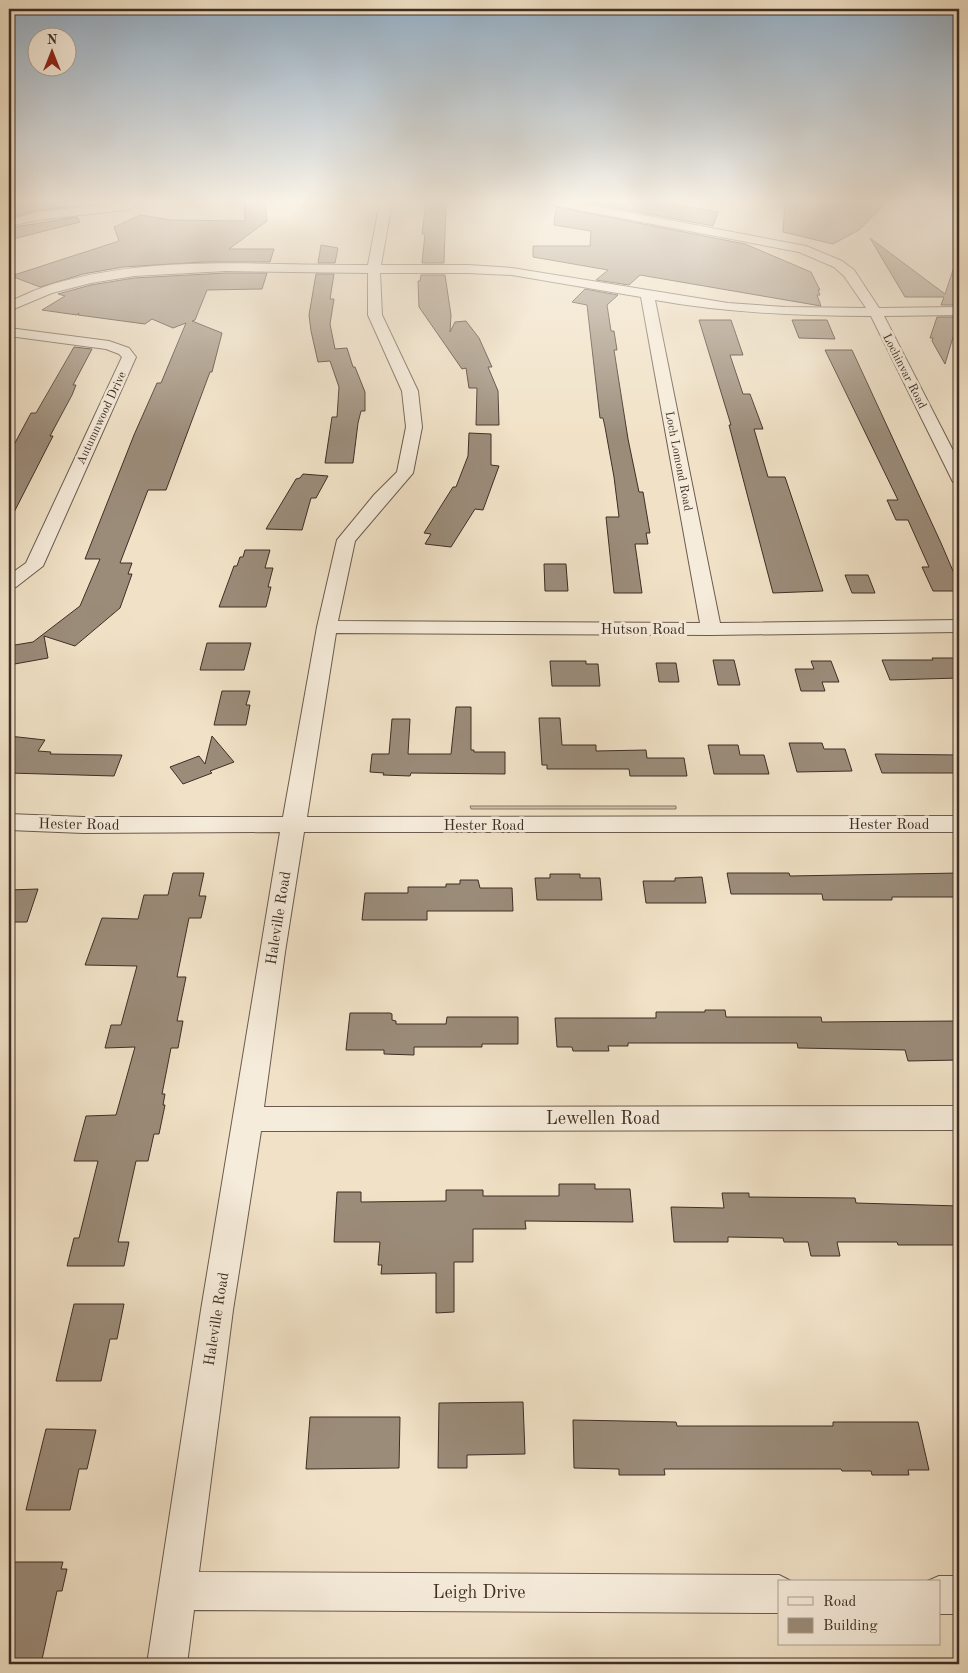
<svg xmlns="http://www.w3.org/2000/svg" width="968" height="1673" font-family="'Old Standard TT',serif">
  <rect width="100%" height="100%" fill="#f1e2c7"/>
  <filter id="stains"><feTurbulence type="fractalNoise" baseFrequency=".004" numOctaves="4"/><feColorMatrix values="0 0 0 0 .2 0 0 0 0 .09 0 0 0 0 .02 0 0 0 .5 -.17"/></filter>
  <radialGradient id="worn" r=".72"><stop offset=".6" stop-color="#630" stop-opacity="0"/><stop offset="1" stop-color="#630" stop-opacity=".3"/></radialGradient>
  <!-- green -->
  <path fill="#d3c3ac" stroke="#887869" d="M470,806H676V809H471Z"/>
  <!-- building -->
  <g fill="#9b8c7a" stroke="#3e2e26">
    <path d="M9,202H28L31,204L66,202L69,207L38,210L9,218Z"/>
    <path d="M244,202H265L267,221L229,249H274L270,262H204L123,267L83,274L40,287L11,276L119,241L114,227L141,215L170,220L245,221Z"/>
    <path d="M426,202H446L444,263H422L425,234H422Z"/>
    <path d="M586,202H662L718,212L713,226Z"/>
    <path d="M785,202H887L859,230L833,244L783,232Z"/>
    <path d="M556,207L745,244L811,272L820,290H818L820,295H817L821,306L640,275L629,285L596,280L608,270L533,257V246H590L591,231L554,225Z"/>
    <path d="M77,217L80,222L9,240V228Z"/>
    <path d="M870,238L945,294L956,261L959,262V305H941L944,297H905Z"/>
    <path d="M321,245L338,248L335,263H318Z"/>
    <path d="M226,273H267L262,289L207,290L195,320L192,321L222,333L212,372H210L166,490H148L120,563H132L128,574H132L131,577L120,608L75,646L44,636L48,658L9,665V646L33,642L80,606L100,559H85L134,435L157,383H161L186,323L173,328L152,319L145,324L78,315L79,313L77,315L42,310L65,296L58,294L91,285L134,278Z"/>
    <path d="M316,274H334L330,299H334L330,324L335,349L347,348L353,367H355L365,392V411H361L358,423L353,463H325L332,417H337L339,387L330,361L318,362L311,331L309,315Z"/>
    <path d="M421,275H445L451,315L450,332L455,322L466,321L479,338L492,367H488L498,391L499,425H476L477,388H469L466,368L462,369L419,307L418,281H420Z"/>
    <path d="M585,289L618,295L607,305L611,331H614L617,350H614L628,439L639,492H643L650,533H646L648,544H635L642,593H614L606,517H619L614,477L605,427L603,418H600L587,305L572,302Z"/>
    <path d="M937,317H959L945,364L932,341L933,338H930Z"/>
    <path d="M699,320H731L743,355H730L743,394H750L763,429H754L768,477H785L823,591L773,593L729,425H731Z"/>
    <path d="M792,320H827L835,339L799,338Z"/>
    <path d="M74,347L92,349L73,385H76L72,395L50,436H53L9,522V454L31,413H36Z"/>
    <path d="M825,350H852L941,543L959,585V591H933L922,567H929L908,520H896L887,500H898Z"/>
    <path d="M469,433L491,434V465L499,466L483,510L475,509L451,547L425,544L431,534L424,533L453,487H456L468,456Z"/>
    <path d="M303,474L328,476L316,498H311L302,530L266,529L296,479L300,478Z"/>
    <path d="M245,550H270L265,568H273L268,587H271L266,607H219L234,566H237L240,557H243Z"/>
    <path d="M544,564H566L568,591H545Z"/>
    <path d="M845,575H868L875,593H852Z"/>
    <path d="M207,643H251L244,670H200Z"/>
    <path d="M932,658H959V678L890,680L882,660H933Z"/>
    <path d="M713,660H734L740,685H718Z"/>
    <path d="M550,661H586V664H598L600,686H552Z"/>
    <path d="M811,661H831L839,682H822L825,691H801L795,669H814Z"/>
    <path d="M656,663H676L679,682H659Z"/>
    <path d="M222,691H250L246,705H250L246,725H214Z"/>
    <path d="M456,707H471V750H474V752H505V774L411,773L410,776L383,775L384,773L370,772L372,754H389L392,719H410L408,754H451Z"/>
    <path d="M539,718H560L562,745H596V751L646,750L647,758H684L687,776H630L629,769H547V765H542Z"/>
    <path d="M9,736L45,740L38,751L51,752L50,754L122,755L114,776L9,773Z"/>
    <path d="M212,736L234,762L210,771L212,773L183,784L170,767L199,756L205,764Z"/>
    <path d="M789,743H822L824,749H845L852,771L797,772Z"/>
    <path d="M708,745H738L740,755H764L769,774H714Z"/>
    <path d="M875,754L959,755V773H882Z"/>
    <path d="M173,873H204L199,896H206L201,918H189L177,977H186L177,1021H183L178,1048H171L162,1094H165L163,1105H165L159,1134H154L148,1161H136L118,1242H129L124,1266H67L74,1238H79L98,1161H74L86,1116L116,1115L135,1047L105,1048L111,1025H121L137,966L85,965L102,918L138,919L144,895H168Z"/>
    <path d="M727,873H789L790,876L959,873V897H892V900H823L822,894H731Z"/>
    <path d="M550,874H580V878H600L602,900H537L535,878H550Z"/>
    <path d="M702,877L706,903H646L643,881H675V878Z"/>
    <path d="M460,880H478L480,888H512L513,911H427V920H362L365,893H408V887H446V884H460Z"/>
    <path d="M38,889L27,922H9V890Z"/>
    <path d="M705,1010H725L726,1017H821L822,1022L959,1021V1060L908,1061L905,1050L798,1048L797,1043H628V1046H608L609,1051H573L572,1047H557L555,1018H656V1012H705Z"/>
    <path d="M350,1013H390L392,1014V1020L396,1021V1024H446L447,1017H518V1044H482V1047H414V1055L384,1054V1050H346Z"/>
    <path d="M559,1184H595V1189H630L633,1222L525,1221L526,1229H473V1262H454V1312L436,1313V1273L381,1274L382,1265H378L380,1242H334L337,1192H361V1202L446,1201V1190H483V1196H559Z"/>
    <path d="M722,1193H749V1197L855,1198L856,1203L959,1206V1245H898L897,1242H837L840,1256H811L808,1242H784L783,1238L728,1237V1242H674L671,1207L724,1208Z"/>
    <path d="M74,1304H124L117,1339H110L101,1381H56Z"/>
    <path d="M523,1402L525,1454L467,1455V1468H438L439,1403Z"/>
    <path d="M310,1417H400L399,1468L306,1469Z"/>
    <path d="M573,1420L676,1422L677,1426H833V1422H918L929,1470H908L909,1475H872L871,1471H842L841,1469H664L665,1475H619V1469L574,1468Z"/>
    <path d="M46,1429L96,1430L87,1469H79L70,1510H26Z"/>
    <path d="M9,1562H63L61,1569H67L62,1591H57L41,1664H9Z"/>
  </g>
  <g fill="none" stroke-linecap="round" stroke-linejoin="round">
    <!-- service casing -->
    <g stroke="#6b5b4e" stroke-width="2">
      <path id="service" d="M191,202H199L201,204L198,206Z"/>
    </g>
    <!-- minor casing -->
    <g stroke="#6b5b4e" stroke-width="2">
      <g id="minor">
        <path d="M129,202H148L125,210L38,220L9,226V220L38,212Z"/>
        <path d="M380,202H392L381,265H468L512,268L728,303L785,307L866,308L844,276L834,267L799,252L553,205L548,202H574L806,246L842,261L854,270L879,308L959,307V315L884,316L959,462V483L953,482L951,478L871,316C798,316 727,313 655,300L720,623L959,620V632L711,635L336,633L307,817L959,816V832H304L285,952L264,1107L959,1106V1130L261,1131L233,1310L199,1572L779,1575L793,1582H779V1613L194,1610L187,1664H147L201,1310L280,832L83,833L9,830V814L83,817H283L317,627L337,540L374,495L397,472L406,427L402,391L368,315V273L226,271L134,276L91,283L52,293L9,311V302C20,297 32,291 44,287C148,253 260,266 368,265ZM380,273H468L512,275L641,297L700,623L338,621L355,541L413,473L422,427L418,391L382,315Z"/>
        <path d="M9,328L109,341L129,348L136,357L43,566L16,587L9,589V575L26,563L122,357L119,354L106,349L9,336Z"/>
        <path d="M939,1576H959V1614H939V1582H925Z"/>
      </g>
    </g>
    <!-- service -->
    <use href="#service" fill="#f6ecdb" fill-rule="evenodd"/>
    <!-- minor -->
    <use href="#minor" fill="#f6ecdb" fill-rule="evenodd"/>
  </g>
  <!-- sky -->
  <linearGradient id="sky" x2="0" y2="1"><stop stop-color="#93aec5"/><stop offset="0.46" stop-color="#f9f2e6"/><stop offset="1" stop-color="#f9f2e6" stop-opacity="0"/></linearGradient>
  <rect width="968" height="437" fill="url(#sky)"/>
  <g text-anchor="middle" stroke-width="5" stroke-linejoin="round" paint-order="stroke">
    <!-- far-street labels -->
    <g font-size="12" fill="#3e2e26" stroke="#f6ecdb">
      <text transform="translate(905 371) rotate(63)" y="4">Lochinvar Road</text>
      <text transform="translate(101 418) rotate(-65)" y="4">Autumnwood Drive</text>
      <text transform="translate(679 461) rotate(79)" y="4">Loch Lomond Road</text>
    </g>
    <!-- street labels -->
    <g font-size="15" fill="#3e2e26" stroke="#f6ecdb">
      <text x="643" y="634">Hutson Road</text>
      <text transform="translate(79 824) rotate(1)" y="5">Hester Road</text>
      <text x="889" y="829">Hester Road</text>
      <text x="484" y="830">Hester Road</text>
      <text transform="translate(278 918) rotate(-81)" y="5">Haleville Road</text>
      <text transform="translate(216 1319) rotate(-81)" y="5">Haleville Road</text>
    </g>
    <!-- near-street labels -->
    <g font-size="18" fill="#3e2e26" stroke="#f6ecdb">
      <text x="603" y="1124">Lewellen Road</text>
      <text x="479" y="1598">Leigh Drive</text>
    </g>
  </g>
  <!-- margin -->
  <rect width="968" height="1673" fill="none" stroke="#f1e2c7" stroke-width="30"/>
  <rect x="10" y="10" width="948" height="1653" fill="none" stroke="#3e2e26" stroke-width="2.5"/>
  <rect x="15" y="15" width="938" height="1643" fill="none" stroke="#3e2e26"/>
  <!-- legend -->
  <rect x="778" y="1580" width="162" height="65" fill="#f6ecdb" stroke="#aca093"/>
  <rect x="788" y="1597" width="25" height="8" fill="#f6ecdb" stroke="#aca093"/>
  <text x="823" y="1606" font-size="15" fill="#3e2e26">Road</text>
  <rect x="788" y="1618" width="25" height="15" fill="#9b8c7a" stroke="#aca093"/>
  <text x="823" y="1630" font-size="15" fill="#3e2e26">Building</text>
  <!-- north arrow -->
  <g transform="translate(52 52)"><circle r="24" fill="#f6ecdb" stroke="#aca093"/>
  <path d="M0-4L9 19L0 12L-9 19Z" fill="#8f2418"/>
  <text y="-8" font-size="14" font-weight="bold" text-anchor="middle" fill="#3e2e26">N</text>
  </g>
  <rect width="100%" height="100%" filter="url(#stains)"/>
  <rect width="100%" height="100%" fill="url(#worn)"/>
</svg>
